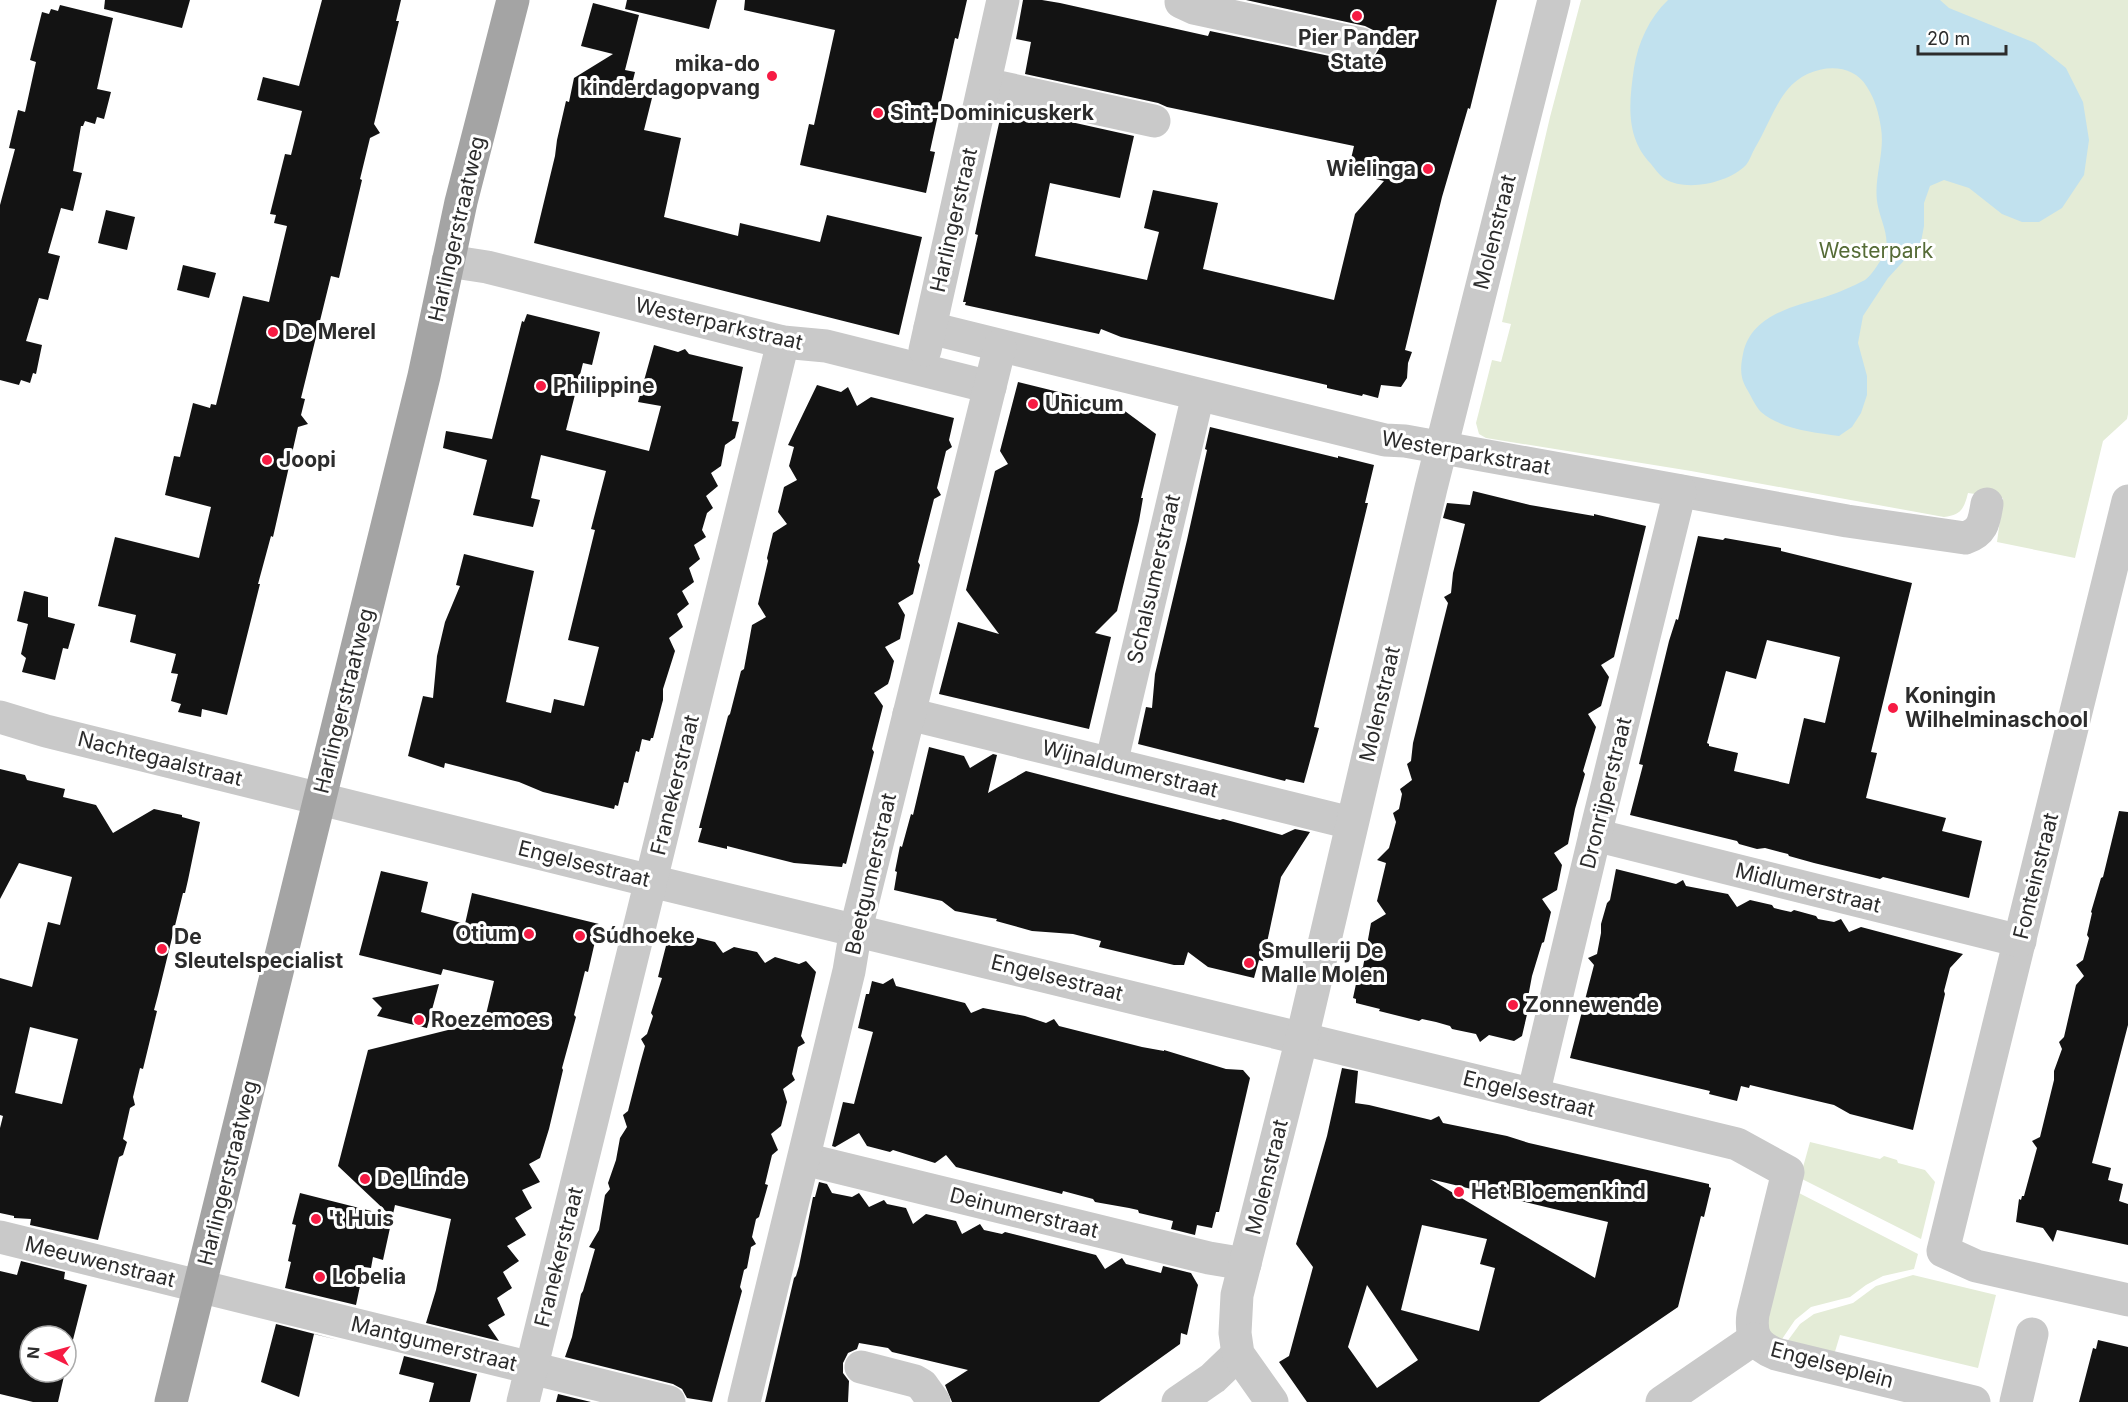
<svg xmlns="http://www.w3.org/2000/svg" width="2128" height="1402" font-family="Inter,sans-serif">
  <rect width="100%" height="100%" fill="#fff"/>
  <!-- green -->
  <g fill="#e4ecd7">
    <path d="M1581,0H2128V414L2127,419L2103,441L2075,558L1997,542L2003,498L1968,493C1964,509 1961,515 1944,517L1691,471L1486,438L1479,434L1476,423L1492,360L1501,362L1511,324L1502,322L1550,117Z"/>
    <path d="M1810,1142L1880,1159L1884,1156L1897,1160L1898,1163L1925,1170L1935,1182L1921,1239L1800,1178Z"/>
    <path d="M1799,1193L1918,1254L1914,1269L1883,1276L1866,1285L1850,1297L1811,1307L1795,1320L1780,1342L1770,1334L1766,1323Z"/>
    <path d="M1913,1275L1996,1295L1978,1368L1840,1335L1834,1355L1786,1343L1800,1324L1814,1314L1853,1303L1876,1286Z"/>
  </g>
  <!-- water -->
  <path fill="#c1e1ee" d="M1668,0H1940L1949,8L2035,43L2066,68L2083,102L2089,140L2084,175L2062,208L2039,222H2022L2002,214L1969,188L1944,180L1930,186L1924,203V226L1921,242L1888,278L1863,316L1858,343L1867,376V395L1861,413L1852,427L1839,436C1812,432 1783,430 1761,412C1756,407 1752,398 1748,391C1740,379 1740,368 1743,354C1751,315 1792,307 1825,297C1838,293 1853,286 1865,280C1872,275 1878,264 1883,257C1893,239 1879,219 1877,201C1874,177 1885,152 1881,128C1879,114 1875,99 1867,87C1850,58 1807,66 1788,89C1774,106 1767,128 1755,148C1752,153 1750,160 1746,165C1729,183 1686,192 1665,179C1660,176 1655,169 1651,164C1625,137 1629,103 1634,68C1638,43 1649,18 1668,0Z"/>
  <!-- building -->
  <g fill="#131313" fill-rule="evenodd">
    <path d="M105,0H190L182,28L104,9Z"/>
    <path d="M322,0H401L396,21H399L374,124L380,133L370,138L360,179L362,180L339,278L331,276L301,398L305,399L301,415L308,424L298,427L273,537L271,536L258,584H260L227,715L202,709L201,717L178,712L181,704L171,701L178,674L171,673L176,654L130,642L136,615L98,606L115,537L199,558L211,507L165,495L174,456L180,457L193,403L210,408L211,404L216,405L243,296L269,302L287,226L274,223L276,215L270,214L285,154L291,155L302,111L257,100L263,77L299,86Z"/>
    <path d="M627,0H717L709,29L625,9Z"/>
    <path d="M745,0H967L958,39L955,38L930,151L935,152L926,193L800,165L809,124L814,125L835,30L744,10Z"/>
    <path d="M1023,0H1042L1060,3L1208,36L1210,31L1358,62H1367L1374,57L1379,49V38L1373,30L1365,26L1246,0H1497L1470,109L1468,108L1442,197L1405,350L1412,352L1408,363L1407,378L1401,387L1381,385L1378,398L1363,394L1362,396L1327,388V385L1121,337L1101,329L1099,334L965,305L966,302H963L978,235L975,234L982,201L1001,114H1004V112L1016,114L1017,110L1134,136L1120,198L1050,183L1035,256L1147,280L1159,232L1144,228L1153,190L1218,203L1203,269L1334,300L1355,214L1384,181L1348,172L1354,146L1167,107L1158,103L1025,74L1031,42L1016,39Z"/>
    <path d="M593,3L639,15L625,70L635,72L632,84L654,90L644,130L681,138L664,217L738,236L740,223L820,242L827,215L922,237L899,335L534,243L555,156L557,140L566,101L569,102L574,78L613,54L581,46Z"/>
    <path d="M60,5L113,18L97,89L111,92L104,119L97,117L95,124L85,121L83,126H81L73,171L82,173L73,211L61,208L48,253L60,256L48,300L39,298L26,341L42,345L36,374L33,373L30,383L21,380L19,385L0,380V205L15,149L9,148L18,110L25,112L36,62L30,60L42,12L49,14L51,9L58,11Z"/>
    <path d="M106,210L135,217L127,250L98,243Z"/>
    <path d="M183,265L216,273L209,298L177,290Z"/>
    <path d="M527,314L600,332L592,365L583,363L566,430L649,451L661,406L638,402L654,345L678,352L685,349L689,354L743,367L732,421L739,422L735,438L725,445L721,466L711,473L718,486L706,496L713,508L707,513L702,530L706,537L694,545L700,559L689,568L694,582L682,591L689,604L677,614L683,627L669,638L675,651L663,689V700L653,738H651L650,741L642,739L639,752L636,751L628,783L624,782L618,806L615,805L614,809L543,792L519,782L445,763L444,768L408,756L423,696L433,698L437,656L445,622L460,586L456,585L464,554L534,571L506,702L551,713L554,699L584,706L599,647L568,640L595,530L591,529L606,471L541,455L531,498L540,500L533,527L473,515L487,460L443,448L446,431L492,439L522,321L524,322Z"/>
    <path d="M1018,382L1091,400V398L1114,403L1156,434L1141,498H1143L1139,521L1117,611L1095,633L1111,637L1089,729L939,694L958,622L999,634L966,590L995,471L1008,464L1000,451Z"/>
    <path d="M817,385L841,392L848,387L857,406L871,397L954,418L949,440L952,447L946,451L937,488L941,495L934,499L918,562L920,565L913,594L898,603L905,615L900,639L885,647L894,661L890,678L888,684L874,693L883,706L872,749L874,752L846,864L843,863L842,867L794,863L727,846V849L698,842L702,828H699L728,716L730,714L741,671L744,669L752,625L766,617L758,604L768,561L767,558L773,533L787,524L778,512L784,487L797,480L789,466L794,447L788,445Z"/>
    <path d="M1210,427L1338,458V456L1374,465L1365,503H1368L1314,727L1319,728L1304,783L1286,779L1285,781L1138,744L1146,707L1152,708L1155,674L1187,540L1207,450L1205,449Z"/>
    <path d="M1473,491L1530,505L1594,516V514L1646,526L1614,657L1601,665L1609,677L1601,706L1588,714L1596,727L1583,771L1585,774L1575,809L1568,844L1554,853L1562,865L1557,890L1542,899L1551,912L1544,942L1542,943L1532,976L1526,1008L1528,1010L1522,1036L1514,1041L1489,1035L1480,1042L1476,1034L1452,1029L1450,1026L1436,1022L1422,1019L1419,1021L1379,1011L1380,1009L1356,1003V999L1353,998L1359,970L1363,967L1371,923L1386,914L1377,901L1386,863L1377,860L1389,848L1396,822L1393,813L1399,809L1402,794L1400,789L1412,780L1407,764L1411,761L1413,743L1448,603L1444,597L1451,593L1453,573L1465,524L1443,518L1447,503L1470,505Z"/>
    <path d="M1698,536L1723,540L1725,538L1781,548V551L1912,583L1871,752L1877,753L1866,798L1946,818L1942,831L1982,841L1969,898L1883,877L1880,879L1814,863L1789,856L1788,854L1765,848L1757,849L1739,844L1737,841L1630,815L1643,765L1639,764L1669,641L1676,619L1678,620ZM1767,640L1840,657L1825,723L1804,718L1789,784L1734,771L1738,753L1709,746V744L1707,743L1726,671L1756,679Z"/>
    <path d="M24,591L48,597V617L75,624L68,649L63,648L55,680L22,672L26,658L21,654L28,624L17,621Z"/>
    <path d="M929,747L964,756L970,768L993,754L997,755L988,793L1026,771L1123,796L1220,820L1223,819L1282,835L1295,829L1310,832L1281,877L1263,961L1259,960L1254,978L1208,967L1188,952L1184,965H1174L1099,947L1101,941L1073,934L1032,931L996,921L997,919L955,911L942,901L894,890L897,872L895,871L900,846L902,847L911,814L913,815Z"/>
    <path d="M0,769L25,775L27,780L65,789L63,797L96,805L113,833L154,809L182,815V817L200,822L188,880L185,893H183L158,995L154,1010L157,1011L143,1069L140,1068L133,1097L135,1105L130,1108L123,1139L127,1142L123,1155L119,1157L98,1240L30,1225L31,1219L14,1218V1216L0,1213V1128L3,1116L0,1115V978L32,987L48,922L60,925L72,877L19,863L0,899ZM30,1027L78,1039L62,1104L15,1093Z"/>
    <path d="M2119,811L2128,812V1025L2092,1163L2111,1168L2108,1180L2123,1184L2119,1201L2128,1204V1245L2057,1230L2053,1242L2043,1228L2016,1222L2019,1199L2021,1200L2022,1196H2024L2037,1148L2032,1141L2040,1137L2054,1080V1071L2062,1049L2059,1042L2064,1037L2076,985L2084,976L2076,965L2083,960L2089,938L2087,935L2092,913L2091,912L2101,878L2103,877Z"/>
    <path d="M1616,869L1676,884L1683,880L1686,886L1728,894L1737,907L1750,900L1772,905L1774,908L1782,910L1791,912L1794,910L1816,916L1818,919L1834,922L1841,919L1849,932L1861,927L1963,954L1950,968L1944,991L1945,994L1913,1130L1850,1114L1834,1105L1750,1085L1749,1088L1741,1086L1737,1101L1709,1094L1710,1091L1570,1058L1594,965L1588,958L1597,954L1601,933V924L1607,903L1610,900Z"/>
    <path d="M381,871L428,882L421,912L465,924L472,893L599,924L588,972L585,971L574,1015L576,1017L562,1068L563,1070L549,1129L540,1158L529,1164L540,1182L522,1190L532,1208L515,1218L526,1235L507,1246L519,1261L503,1272L512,1288L497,1298L505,1315L488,1325L499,1341L426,1323L436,1290L451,1219L395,1205L383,1260L373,1257L371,1268L364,1267L356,1305L285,1288L291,1262L288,1261L296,1225L292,1224L300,1193L391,1216L338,1166L368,1050L472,1024L483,1027L494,981L443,969L441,975L359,955Z"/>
    <path d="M678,933L715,942L723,953L734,947L757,952L765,963L775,957L799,964L806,961L816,972L801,1036L805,1043L798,1047L792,1074L795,1080L783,1089L787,1102L781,1126L771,1134L778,1150L772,1155L765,1184L768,1185L759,1217L756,1219L752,1237L756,1244L751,1247L747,1268L744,1270L740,1287L742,1291L712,1402L687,1398L682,1389L673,1384L565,1357L572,1337L581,1294L583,1291L595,1249L589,1247L599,1230L605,1195L610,1189L608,1183L616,1160L620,1138L627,1127L623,1115L628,1111L640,1064L645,1046L641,1039L647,1034L653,1016L651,1013L662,978L658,977L668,938L676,939Z"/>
    <path d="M893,978L896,986L965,1003L971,1013L983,1008L1025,1016L1046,1023L1054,1019L1059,1026L1142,1047L1164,1051V1050L1226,1069L1243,1070L1250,1078L1219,1212H1216L1212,1228L1197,1225L1195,1235L1171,1229L1173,1221L1139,1213L1138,1210L1129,1208L1095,1202L1093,1199L1063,1191L1062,1194L956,1167L946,1155L935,1163L893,1150L890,1152L867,1146L859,1133L835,1147L832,1146L843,1102L854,1104L873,1032L858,1028L866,994H869L872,981L883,984Z"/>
    <path d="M439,984L427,1028L377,1016L382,1008L372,998Z"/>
    <path d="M1342,1068L1358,1071L1355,1103L1369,1105L1431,1120L1439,1116L1443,1123L1507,1136L1529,1143L1709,1184V1187L1711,1188L1704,1217L1701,1216L1678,1307L1539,1402H1307L1279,1362L1289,1356L1313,1267L1296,1244L1327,1136ZM1430,1179L1608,1222L1595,1278L1493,1217ZM1422,1225L1487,1239L1480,1264L1495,1268L1479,1331L1401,1310ZM1367,1285L1418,1360L1377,1388L1348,1347Z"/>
    <path d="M819,1182L827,1184L832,1193L852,1197L859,1193L869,1207L884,1200L887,1204L906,1208L913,1224L926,1214L956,1221L962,1234L980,1224L984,1230L1002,1234L1005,1232L1096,1255L1105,1269L1122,1258L1126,1264L1161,1273L1163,1266L1191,1273L1198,1285L1187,1335L1181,1333L1180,1344L1099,1402H952L945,1385L968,1370L892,1352L888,1348L859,1343L857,1349L848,1353L843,1363V1373L849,1381L848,1402H765L794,1278L796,1276L799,1266L813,1197H815Z"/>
    <path d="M21,1261L65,1272L64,1279L87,1285L66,1367V1336H30V1372H65L58,1402H33L0,1394V1271L17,1275Z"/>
    <path d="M276,1324L338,1340L314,1334L299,1397L261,1382Z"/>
    <path d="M2098,1340L2128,1347V1402H2079L2093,1348L2096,1349Z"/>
    <path d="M404,1356L477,1374L470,1402H429L434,1383L399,1374Z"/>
    <path d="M558,1394L591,1402H556Z"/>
  </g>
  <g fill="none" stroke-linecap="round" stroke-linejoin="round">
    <!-- minor -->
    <g stroke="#c9c9c9" stroke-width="33">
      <path d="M1181,2L1194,8L1361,44"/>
      <path d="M985,84L1154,121"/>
      <path d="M448,261L487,267L783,342L826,346L990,387"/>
      <path d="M930,328L1385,440L1405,441L1847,521L1965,538C1983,532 1984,522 1987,504"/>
      <path d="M925,350L1003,0"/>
      <path d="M2128,501L1943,1251L1976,1266L2128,1300"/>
      <path d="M909,714L1351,823"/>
      <path d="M0,717L46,731L651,881L1737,1144L1788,1172L1753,1314C1750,1335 1756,1346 1776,1354L1974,1402"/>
      <path d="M1111,764L1198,395"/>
      <path d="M1595,835L2020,941"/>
      <path d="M1533,1095L1595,835L1680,491"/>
      <path d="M804,1159L1209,1258L1245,1264"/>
      <path d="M0,1237L669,1402"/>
      <path d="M861,1367L915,1381L922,1385L934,1402"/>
      <path d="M523,1402L783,342"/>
      <path d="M744,1402L849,971L856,929L1000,346"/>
      <path d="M1178,1402L1213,1378L1238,1354"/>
      <path d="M1272,1402L1238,1354L1235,1333L1237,1295L1302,1038L1431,488L1554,0"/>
      <path d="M1662,1402L1754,1339"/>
      <path d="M2016,1402L2032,1334"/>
    </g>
    <!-- major -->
    <path stroke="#a4a4a4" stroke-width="33" d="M171,1402L424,376L461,202L513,0"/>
  </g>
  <!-- markers -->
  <g fill="#f61b43" stroke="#fff" stroke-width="2">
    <circle cx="1357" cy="16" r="6"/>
    <circle cx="772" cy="76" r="6"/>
    <circle cx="878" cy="113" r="6"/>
    <circle cx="1428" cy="169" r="6"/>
    <circle cx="273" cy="332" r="6"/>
    <circle cx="541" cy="386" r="6"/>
    <circle cx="1033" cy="404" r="6"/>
    <circle cx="267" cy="460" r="6"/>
    <circle cx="1893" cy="708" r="6"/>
    <circle cx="529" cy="934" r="6"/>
    <circle cx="580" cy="936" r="6"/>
    <circle cx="162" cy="949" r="6"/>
    <circle cx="1249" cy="963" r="6"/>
    <circle cx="1513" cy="1005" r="6"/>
    <circle cx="419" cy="1020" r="6"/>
    <circle cx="365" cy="1179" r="6"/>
    <circle cx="1459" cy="1192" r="6"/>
    <circle cx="316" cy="1219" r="6"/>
    <circle cx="320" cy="1277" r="6"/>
  </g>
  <g text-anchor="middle" stroke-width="6" stroke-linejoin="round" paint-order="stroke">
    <!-- poi labels -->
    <g font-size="21" font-weight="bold" fill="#2c2c2c" stroke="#fff" text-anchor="start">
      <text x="1357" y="45" text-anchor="middle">Pier Pander<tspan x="1357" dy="24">State</tspan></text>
      <text x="760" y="71" text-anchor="end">mika-do<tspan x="760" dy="24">kinderdagopvang</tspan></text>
      <text x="890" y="120">Sint-Dominicuskerk</text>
      <text x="1416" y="176" text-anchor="end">Wielinga</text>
      <text x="285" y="339">De Merel</text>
      <text x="553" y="393">Philippine</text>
      <text x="1045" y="411">Unicum</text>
      <text x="279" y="467">Joopi</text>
      <text x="1905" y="703">Koningin<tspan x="1905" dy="24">Wilhelminaschool</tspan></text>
      <text x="517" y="941" text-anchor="end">Otium</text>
      <text x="592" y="943">Súdhoeke</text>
      <text x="174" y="944">De<tspan x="174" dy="24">Sleutelspecialist</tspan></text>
      <text x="1261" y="958">Smullerij De<tspan x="1261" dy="24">Malle Molen</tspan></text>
      <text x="1525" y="1012">Zonnewende</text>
      <text x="431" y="1027">Roezemoes</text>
      <text x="377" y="1186">De Linde</text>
      <text x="1471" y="1199">Het Bloemenkind</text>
      <text x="328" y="1226">'t Huis</text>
      <text x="332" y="1284">Lobelia</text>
    </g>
    <!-- street labels -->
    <g font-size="21" fill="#2c2c2c" stroke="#fff">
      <text transform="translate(954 220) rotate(-77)" y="7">Harlingerstraat</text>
      <text transform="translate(457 229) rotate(-77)" y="7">Harlingerstraatweg</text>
      <text transform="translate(1495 232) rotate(-76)" y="7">Molenstraat</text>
      <text transform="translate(719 324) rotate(13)" y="7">Westerparkstraat</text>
      <text transform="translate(1466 453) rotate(10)" y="7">Westerparkstraat</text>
      <text transform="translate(1154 579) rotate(-77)" y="7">Schalsumerstraat</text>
      <text transform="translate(344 701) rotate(-76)" y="7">Harlingerstraatweg</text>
      <text transform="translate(1380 704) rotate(-77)" y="7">Molenstraat</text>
      <text transform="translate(160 759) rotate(14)" y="7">Nachtegaalstraat</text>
      <text transform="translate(1130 769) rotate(14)" y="7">Wijnaldumerstraat</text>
      <text transform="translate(675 785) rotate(-76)" y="7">Franekerstraat</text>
      <text transform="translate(1606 793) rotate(-76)" y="7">Dronrijperstraat</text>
      <text transform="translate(584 864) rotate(14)" y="7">Engelsestraat</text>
      <text transform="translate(871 874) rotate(-77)" y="7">Beetgumerstraat</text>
      <text transform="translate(2036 876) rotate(-76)" y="7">Fonteinstraat</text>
      <text transform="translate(1808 888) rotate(14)" y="7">Midlumerstraat</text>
      <text transform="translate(1057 978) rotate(14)" y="7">Engelsestraat</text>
      <text transform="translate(1529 1094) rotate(14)" y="7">Engelsestraat</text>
      <text transform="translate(228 1173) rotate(-76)" y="7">Harlingerstraatweg</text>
      <text transform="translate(1267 1177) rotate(-76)" y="7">Molenstraat</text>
      <text transform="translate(1024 1213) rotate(14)" y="7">Deinumerstraat</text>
      <text transform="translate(559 1257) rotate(-76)" y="7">Franekerstraat</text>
      <text transform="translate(100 1262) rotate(14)" y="7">Meeuwenstraat</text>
      <text transform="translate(434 1344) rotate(14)" y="7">Mantgumerstraat</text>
      <text transform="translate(1832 1365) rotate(15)" y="7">Engelseplein</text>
    </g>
    <!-- park labels -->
    <g font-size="21" fill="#556b36" stroke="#fff">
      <text x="1876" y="258">Westerpark</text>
    </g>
  </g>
  <!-- north arrow -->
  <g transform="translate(48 1354) rotate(275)"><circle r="28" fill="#ffffff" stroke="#ababab" stroke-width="1.5"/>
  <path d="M0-4.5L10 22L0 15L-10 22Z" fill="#f61b43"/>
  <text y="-9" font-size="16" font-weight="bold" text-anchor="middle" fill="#2c2c2c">N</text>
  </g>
  <!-- scale -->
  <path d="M1918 45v9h88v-9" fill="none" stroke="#2c2c2c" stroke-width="3"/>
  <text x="1927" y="45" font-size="18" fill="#2c2c2c" stroke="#ffffff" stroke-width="4.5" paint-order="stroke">20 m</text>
</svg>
